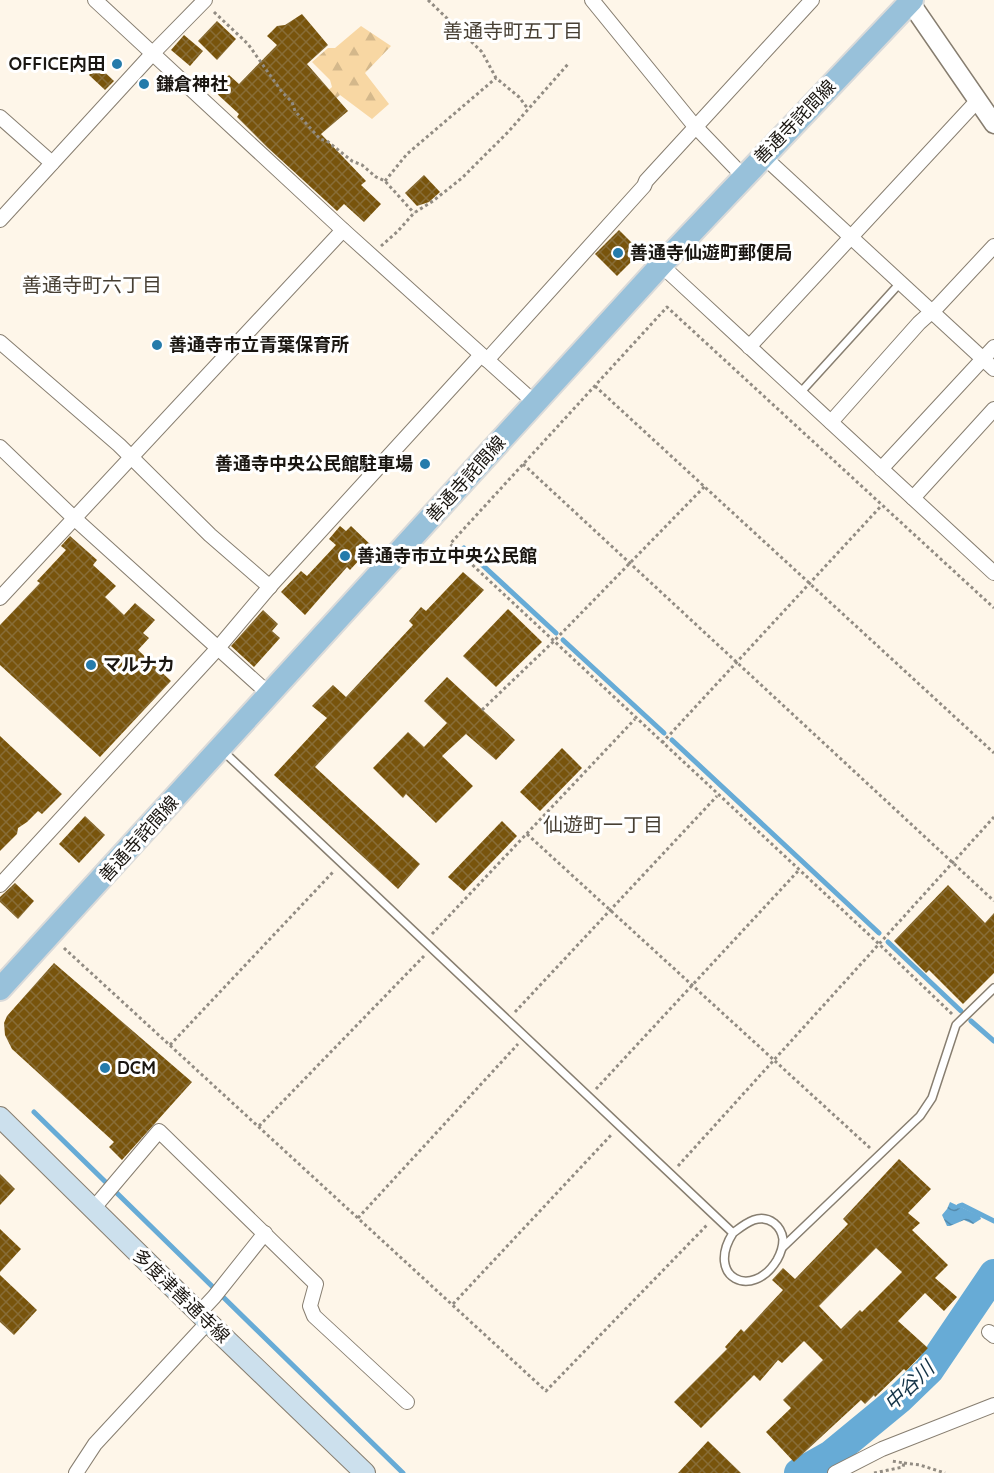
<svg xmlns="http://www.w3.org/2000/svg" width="994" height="1473" font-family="Quicksand,'Noto Sans JP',sans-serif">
  <defs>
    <pattern id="forest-firs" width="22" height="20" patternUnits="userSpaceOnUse" patternTransform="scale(1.5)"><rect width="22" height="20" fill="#f8d7a3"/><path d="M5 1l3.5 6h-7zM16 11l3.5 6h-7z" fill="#d4b88b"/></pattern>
    <pattern id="water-waves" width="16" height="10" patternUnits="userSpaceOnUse" patternTransform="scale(1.5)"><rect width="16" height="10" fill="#67abd6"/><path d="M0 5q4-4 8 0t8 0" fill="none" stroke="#548aac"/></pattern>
    <pattern id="building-cross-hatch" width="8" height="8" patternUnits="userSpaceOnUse" patternTransform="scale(1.5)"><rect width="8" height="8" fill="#78540c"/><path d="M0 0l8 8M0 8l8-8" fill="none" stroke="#886d37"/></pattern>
  </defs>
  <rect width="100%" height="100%" fill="#fef6e9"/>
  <!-- forest -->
  <path fill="url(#forest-firs)" d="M361,26L391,46L365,73L389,104L372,119L340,95L311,120L315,102L332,87L330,80L312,62L328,48H335Z"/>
  <!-- water -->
  <path fill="url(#water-waves)" d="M950,1202L980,1216L981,1219L973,1224L964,1220L950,1226H947L942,1215L947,1209Z"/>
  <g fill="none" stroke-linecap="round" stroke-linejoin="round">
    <!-- stream -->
    <g stroke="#67abd6" stroke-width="5">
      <path d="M464,548L556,633"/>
      <path d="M563,640L664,733"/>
      <path d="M672,740L879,933"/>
      <path d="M888,942L961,1011"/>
      <path d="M971,1021L994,1041"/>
      <path d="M34,1112L403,1473"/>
      <path d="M959,1206L962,1205L994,1221"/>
    </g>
    <!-- river -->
    <path stroke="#67abd6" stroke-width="30" d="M799,1473L831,1455L899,1399L929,1370L994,1274"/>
  </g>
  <!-- building -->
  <g fill="url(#building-cross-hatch)" fill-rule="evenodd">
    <path d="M302,14L328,45L307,64L348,111L321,134L366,181L361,185L381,204L364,222L344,204L337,211L268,148L237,117L239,114L214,91L229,75L239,84L277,45L267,36L277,26L285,25Z"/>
    <path d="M217,21L236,39L217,60L198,41Z"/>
    <path d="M184,35L203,51L190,66L171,50Z"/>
    <path d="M98,66L114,81L105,90L89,75Z"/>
    <path d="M424,175L440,192L429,202L417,206L405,193Z"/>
    <path d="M619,230L641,252L617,276L595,254Z"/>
    <path d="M340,526L346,531L351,526L372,546L350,570L347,567L305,615L281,592L301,571L307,576L336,545L329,539Z"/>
    <path d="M70,536L97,560L93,565L116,586L105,597L124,615L135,603L155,620L143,633L149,638L138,650L171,681L100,757L0,665V625L40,583L37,581L66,550L61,546Z"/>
    <path d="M463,572L484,590L315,767L420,864L398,889L274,775L327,718L312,706L333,685L346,697L413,625L409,621L421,607L426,611Z"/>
    <path d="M508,609L542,642L496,687L463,656Z"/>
    <path d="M263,610L278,624L272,631L280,638L254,667L231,646Z"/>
    <path d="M447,677L515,740L496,760L466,734L442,756L473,786L436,823L406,794L403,798L373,768L408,732L424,747L447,723L424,701Z"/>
    <path d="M0,736L62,794L42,814L38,811L27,822L18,828L17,834L0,851Z"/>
    <path d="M562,748L582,768L540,811L520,792Z"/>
    <path d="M85,816L105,835L79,863L59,844Z"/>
    <path d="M502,821L517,836L464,891L448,877Z"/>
    <path d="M15,883L34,901L18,919L0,902V897Z"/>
    <path d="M948,885L985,923L994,913V973L963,1004L929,970L926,973L894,941Z"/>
    <path d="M54,963L192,1082L122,1160L109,1147L114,1142L12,1049L5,1035L4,1023L7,1016Z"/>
    <path d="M899,1159L931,1189L908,1213L920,1223L912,1230L948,1265L935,1278L957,1297L944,1311L925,1293L898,1321L928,1348L906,1371L904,1369L875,1397L874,1395L865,1404L861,1400L794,1462L766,1432L791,1408L783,1400L823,1360L804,1341L782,1363L778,1360L760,1381L754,1375L701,1428L674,1402L727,1349L725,1347L741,1329L744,1332L783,1290L772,1280L783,1268L795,1279L848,1224L843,1219ZM876,1248L902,1272L862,1312L860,1310L841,1329L819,1306Z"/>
    <path d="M0,1174L15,1189L0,1205Z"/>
    <path d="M0,1229L21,1249L0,1272Z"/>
    <path d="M0,1275L37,1310L14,1335L0,1322Z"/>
    <path d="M708,1441L741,1473H678Z"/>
  </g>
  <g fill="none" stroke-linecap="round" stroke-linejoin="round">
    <!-- service casing -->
    <g stroke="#877e70" stroke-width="10">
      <g id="service">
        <path d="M800,393L900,283"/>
        <path d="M223,751L733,1233C745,1224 759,1212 774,1223C779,1227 782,1232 783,1239C783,1247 781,1253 777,1260C752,1301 705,1277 733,1233"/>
        <path d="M783,1247L920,1116L932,1098L956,1025L994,988"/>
      </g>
    </g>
    <!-- minor casing -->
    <g stroke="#877e70" stroke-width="16">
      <g id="minor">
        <path d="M95,0L343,230L535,403"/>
        <path d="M592,0L693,124L744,177"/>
        <path d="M0,117L52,163"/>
        <path d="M763,156L994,369"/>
        <path d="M0,220L153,53L205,0"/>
        <path d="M661,265L994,573"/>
        <path d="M0,342L119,445L210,535L270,587"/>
        <path d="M749,347L978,100"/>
        <path d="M487,360L644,186L646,181L812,0"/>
        <path d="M831,422L919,323L938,306L994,246"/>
        <path d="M0,447L74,518L270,695"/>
        <path d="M881,469L994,347"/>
        <path d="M913,498L994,409"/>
        <path d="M0,598L343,230"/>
        <path d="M0,885L218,648L272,584L481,355"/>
        <path d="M93,1209L159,1131L316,1284L310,1306L314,1316L407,1402"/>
        <path d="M199,1313L214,1297L265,1233"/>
        <path d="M989,1332L994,1336"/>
        <path d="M76,1473L95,1444L208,1322"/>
        <path d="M835,1473L882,1449L994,1405"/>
      </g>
    </g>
    <!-- tertiary casing -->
    <g stroke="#877e70" stroke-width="21">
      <path id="tertiary" d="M910,2L994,124"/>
    </g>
    <!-- secondary casing -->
    <g stroke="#877e70" stroke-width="22">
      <path id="secondary" d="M0,1117L208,1322L365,1473"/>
    </g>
    <!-- primary casing -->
    <g stroke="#dadad9" stroke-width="26">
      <path id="primary" d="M0,989L661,265L912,0"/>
    </g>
    <!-- path -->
    <g stroke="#928c83" stroke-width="3" stroke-dasharray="3 3" stroke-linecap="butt">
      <path d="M428,0L482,52L496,78L519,97L528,109"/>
      <path d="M214,12L248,44L282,92L292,102L295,111L320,139L327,141L352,161L362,165L376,177L385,181L414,213"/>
      <path d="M385,181L407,154L496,78"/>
      <path d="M381,246L398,231L414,213L433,201L462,178L509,131L569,63"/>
      <path d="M595,386L994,753"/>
      <path d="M523,464L994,901"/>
      <path d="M482,710L553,642L705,486"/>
      <path d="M662,743L882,505"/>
      <path d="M527,834L870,1148"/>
      <path d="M432,934L635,719"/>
      <path d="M64,948L546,1391L708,1224"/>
      <path d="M515,1012L717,796"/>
      <path d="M952,1014L879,944L450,544L667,307L994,608"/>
      <path d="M170,1045L333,872"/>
      <path d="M596,1089L799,870"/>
      <path d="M259,1126L424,956"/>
      <path d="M678,1166L994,817"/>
      <path d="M358,1218L518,1044"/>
      <path d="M453,1304L612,1134"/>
      <path d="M904,1463L920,1465L945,1473"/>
      <path d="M874,1473L903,1467L904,1463L892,1461"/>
    </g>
    <!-- service -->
    <use href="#service" stroke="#fff" stroke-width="7"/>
    <!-- minor -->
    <use href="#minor" stroke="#fff" stroke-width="14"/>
    <!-- tertiary -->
    <use href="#tertiary" stroke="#fff" stroke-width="18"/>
    <!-- secondary -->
    <use href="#secondary" stroke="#cce0ed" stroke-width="20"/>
    <!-- primary -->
    <use href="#primary" stroke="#98c1da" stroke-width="22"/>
  </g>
  <!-- markers -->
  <g fill="#257bab" stroke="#fff" stroke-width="2">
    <circle cx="117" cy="64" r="6"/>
    <circle cx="144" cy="84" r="6"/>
    <circle cx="618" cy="253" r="6"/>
    <circle cx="157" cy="345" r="6"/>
    <circle cx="425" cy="464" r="6"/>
    <circle cx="345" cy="556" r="6"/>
    <circle cx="91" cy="665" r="6"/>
    <circle cx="105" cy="1068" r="6"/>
  </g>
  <g text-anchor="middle" stroke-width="6" stroke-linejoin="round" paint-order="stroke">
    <!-- poi labels -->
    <g font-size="18" font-weight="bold" fill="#1a1611" stroke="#fff" text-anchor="start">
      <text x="105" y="70" text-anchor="end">OFFICE内田</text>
      <text x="156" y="90">鎌倉神社</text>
      <text x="630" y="259">善通寺仙遊町郵便局</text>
      <text x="169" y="351">善通寺市立青葉保育所</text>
      <text x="413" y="470" text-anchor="end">善通寺中央公民館駐車場</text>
      <text x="357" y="562">善通寺市立中央公民館</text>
      <text x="103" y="671">マルナカ</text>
      <text x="117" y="1074">DCM</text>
    </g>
    <!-- street labels -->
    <g font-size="18" fill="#1a1611" stroke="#fff">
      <text transform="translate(795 122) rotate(-46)" y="6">善通寺詫間線</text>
      <text transform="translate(466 479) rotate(-48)" y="6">善通寺詫間線</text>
      <text transform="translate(139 839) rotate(-48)" y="6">善通寺詫間線</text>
      <text transform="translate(181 1296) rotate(44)" y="6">多度津善通寺線</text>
    </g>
    <!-- neighbourhood labels -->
    <g font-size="20" fill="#473f33" stroke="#fff">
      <text x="513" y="38">善通寺町五丁目</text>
      <text x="92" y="292">善通寺町六丁目</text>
      <text x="603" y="832">仙遊町一丁目</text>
    </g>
    <!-- water labels -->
    <g font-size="20" font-style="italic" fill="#143346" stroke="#fff">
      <text transform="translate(909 1386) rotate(-44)" y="7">中谷川</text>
    </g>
  </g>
</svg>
